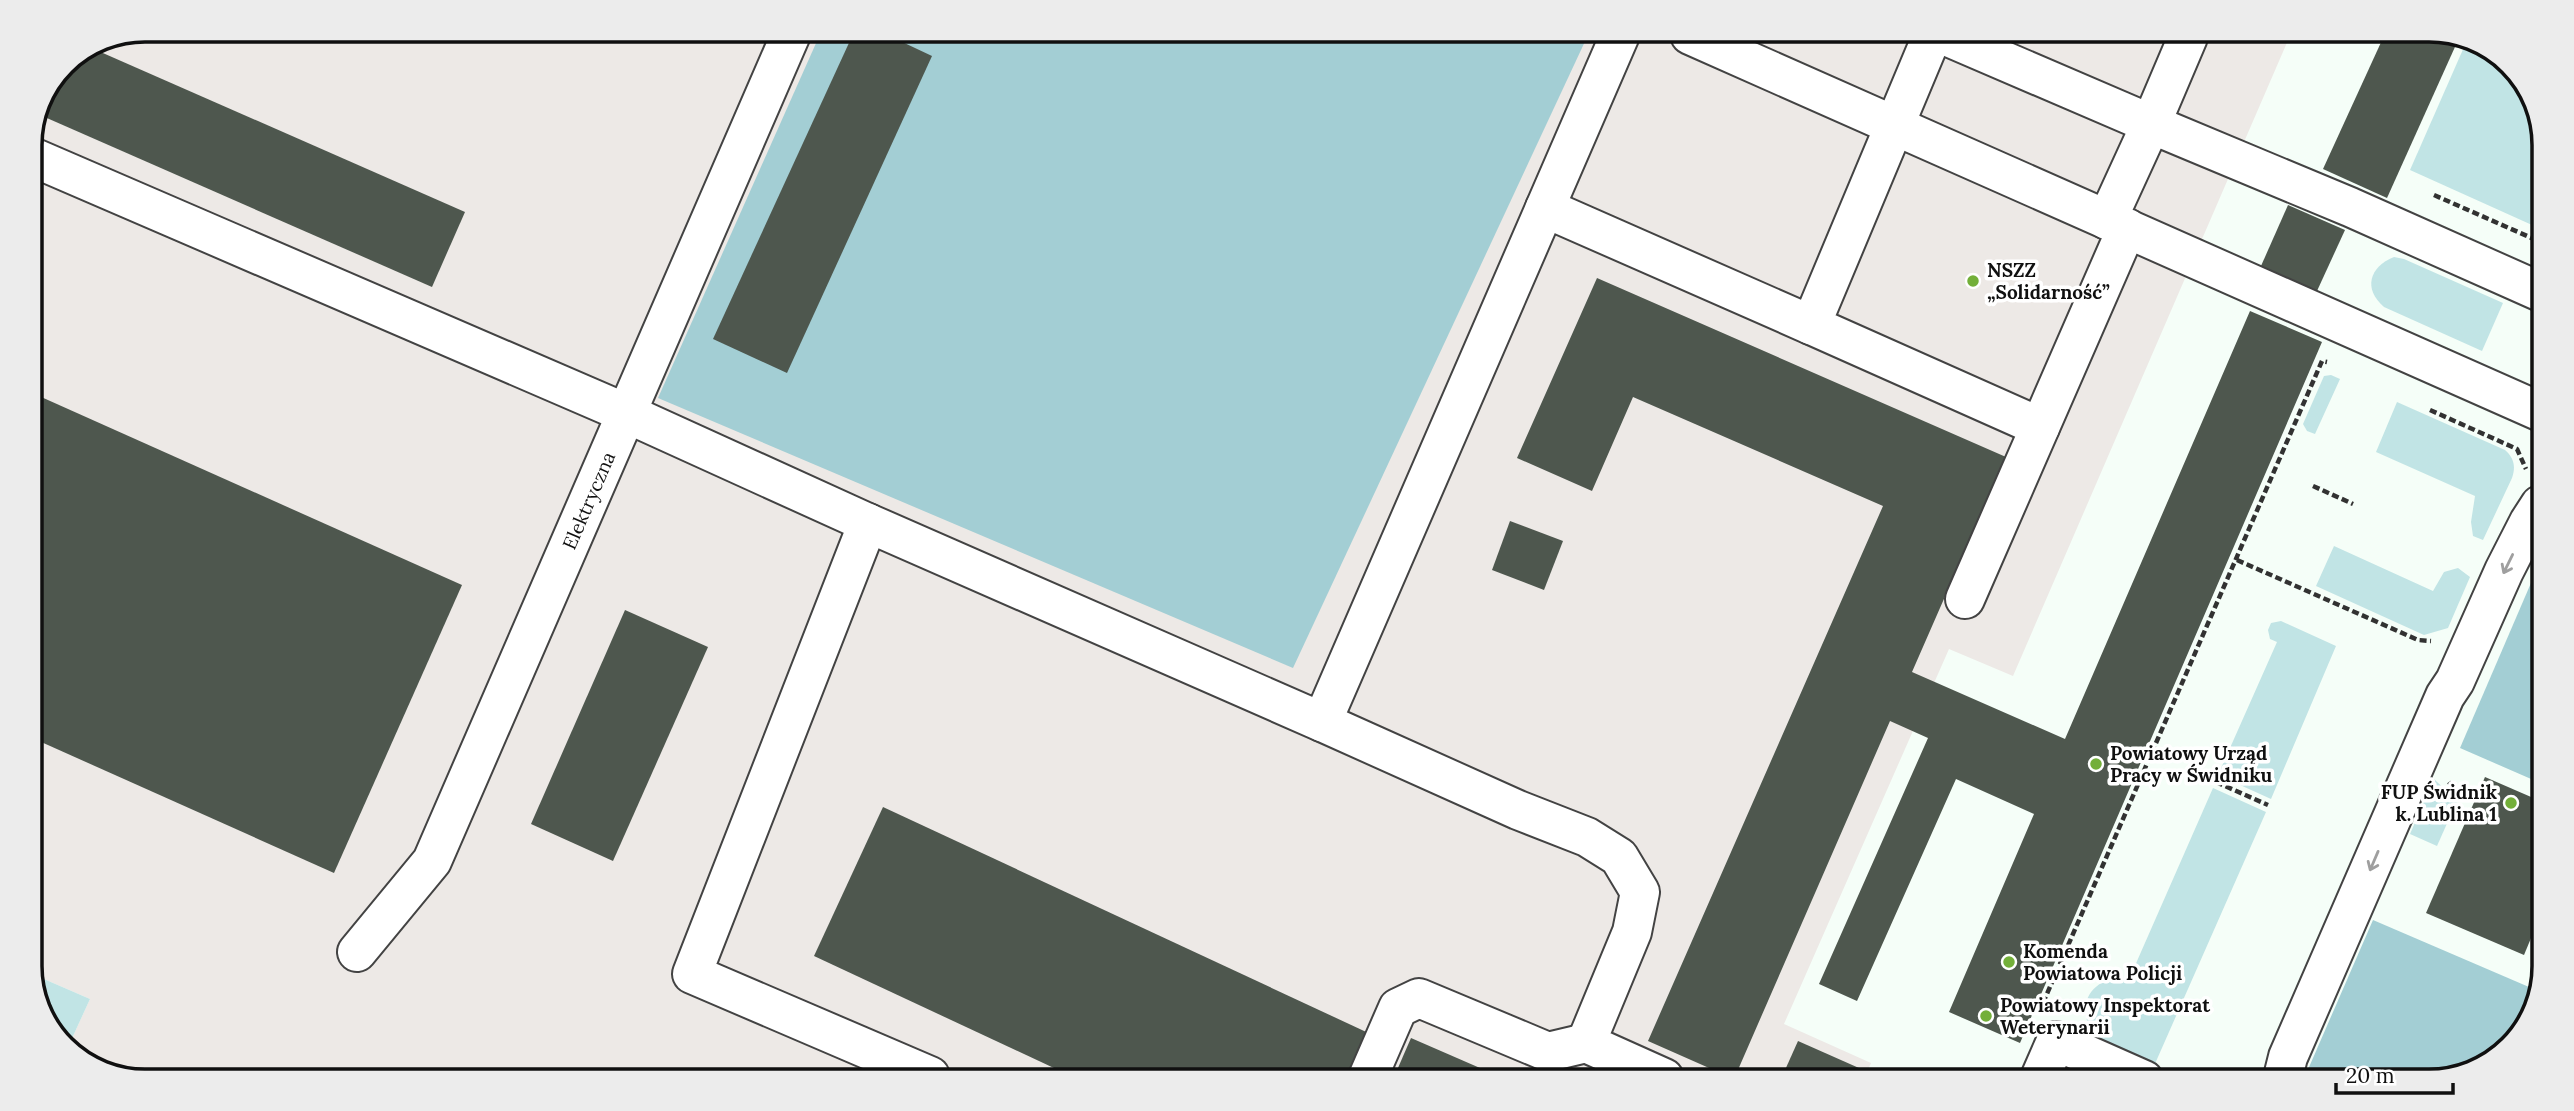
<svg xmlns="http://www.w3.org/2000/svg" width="2574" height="1111" font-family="Lora,serif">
  <rect width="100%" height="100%" fill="#f5fef8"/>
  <!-- industrial -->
  <path fill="#ede9e6" d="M145,30L2289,38L2013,676L1949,649L1784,1024L1871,1063L1864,1079L101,1073L68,1047L90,999L30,973V138L64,63Z"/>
  <!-- green -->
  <g fill="#c1e4e5">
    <path d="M2468,38H2473L2525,81L2544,138L2543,230L2410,170Z"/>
    <path d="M2394,257L2404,259L2503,303L2482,351L2384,307C2363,289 2369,267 2394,257Z"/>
    <path d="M2331,375L2340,379L2315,434L2307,431L2303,424L2324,376Z"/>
    <path d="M2397,402L2505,450C2514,458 2516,466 2512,478L2483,540L2473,536L2471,522L2475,496L2376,452Z"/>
    <path d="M2334,546L2433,591L2444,572L2458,568L2470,577L2448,628L2424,635L2316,586Z"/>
    <path d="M2281,621L2336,646L2271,799L2218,775L2277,642L2270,639L2268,630L2271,623Z"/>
    <path d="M2434,779L2457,801L2437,846L2410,834Z"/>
    <path d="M2213,788L2266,812L2154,1066C2137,1058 2113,1051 2099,1038C2070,1011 2090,974 2130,977Z"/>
    <path d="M30,973L90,999L68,1047L53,1036Z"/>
  </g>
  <!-- forest -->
  <g fill="#a3ced4">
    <path d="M821,32L1588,35L1293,668L658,398Z"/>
    <path d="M2540,562L2538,782L2460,748Z"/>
    <path d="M2373,920L2536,990V1010L2493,1062L2430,1081H2303Z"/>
  </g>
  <!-- building -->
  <g fill="#4e574e">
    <path d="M854,32H881L932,56L787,373L713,339Z"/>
    <path d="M2383,38H2459L2387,198L2323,169Z"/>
    <path d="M96,50L465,212L432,287L40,115L64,63Z"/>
    <path d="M2288,205L2345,230L2317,291L2261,266Z"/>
    <path d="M1597,278L2006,457L1912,672L2065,739L2250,311L2322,342L2020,1043L1949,1012L2034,814L1956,779L1857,1001L1819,984L1928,738L1890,721L1734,1079L1648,1041L1883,506L1633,397L1592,491L1517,458Z"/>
    <path d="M30,392L462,585L334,873L30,737Z"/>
    <path d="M1510,521L1563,541L1544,590L1492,570Z"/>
    <path d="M625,610L708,647L613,861L531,824Z"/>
    <path d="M2485,777L2538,800L2536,926L2524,955L2426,913Z"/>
    <path d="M883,807L1377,1037L1360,1077L1071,1076L814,956Z"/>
    <path d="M1411,1038L1503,1078L1394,1077Z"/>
    <path d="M1798,1041L1868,1072L1865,1079H1781Z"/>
  </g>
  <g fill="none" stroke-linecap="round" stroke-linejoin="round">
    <!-- minor casing -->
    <g stroke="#434343" stroke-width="42">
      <g id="minor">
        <path d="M1690,35L2541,412"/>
        <path d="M1932,36L1811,325L2040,427"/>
        <path d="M1946,36L2151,124L2188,37"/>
        <path d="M30,156L628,414L868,523L1322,722L1620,35"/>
        <path d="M1545,208L1811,325"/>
        <path d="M2107,220L2151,124L2350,207L2543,293"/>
        <path d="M868,523L692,974L930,1076"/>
        <path d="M1965,599L2127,228"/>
        <path d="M1322,722L1518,810L1587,837L1619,857L1640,892L1632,932L1586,1043L1664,1078"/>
        <path id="s1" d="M357,952L432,861L792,32"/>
        <path d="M1368,1077L1398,1008L1419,998L1548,1052L1586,1043"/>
        <path d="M2039,1080L2056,1041L2144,1080"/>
        <path d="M2282,1081L2288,1057L2445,696L2455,681L2504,571L2529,522L2540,505"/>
      </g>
    </g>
    <!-- path -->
    <g stroke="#323232" stroke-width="4.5" stroke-dasharray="7 3.5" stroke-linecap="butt">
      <path d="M2434,195L2543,243"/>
      <path d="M2430,410L2517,449L2526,469"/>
      <path d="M2313,486L2353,504"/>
      <path d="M2237,560L2418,640L2431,641"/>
      <path d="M2216,782L2268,805"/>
      <path d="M2449,782L2457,793L2469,798"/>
      <path d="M2043,1003L2322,361L2327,362"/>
    </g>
    <!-- minor -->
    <use href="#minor" stroke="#fff" stroke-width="38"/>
  </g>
  <!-- one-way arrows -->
  <defs><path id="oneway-shaft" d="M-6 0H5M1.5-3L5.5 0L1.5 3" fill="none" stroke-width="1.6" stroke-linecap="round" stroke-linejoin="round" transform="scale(1.75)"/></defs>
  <g stroke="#9f9f9f">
    <use href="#oneway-shaft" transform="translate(2508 564) rotate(116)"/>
    <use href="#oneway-shaft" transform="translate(2374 861) rotate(113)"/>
  </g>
  <!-- markers -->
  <g fill="#73af39" stroke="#fff" stroke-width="2.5">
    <circle cx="1973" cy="281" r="7"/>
    <circle cx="2096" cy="764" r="7"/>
    <circle cx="2511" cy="803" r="7"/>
    <circle cx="2009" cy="962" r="7"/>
    <circle cx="1986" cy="1016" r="7"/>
  </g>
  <g text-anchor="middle" stroke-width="7" stroke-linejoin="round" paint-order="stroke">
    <!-- poi labels -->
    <g font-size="19" font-weight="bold" fill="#101010" stroke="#fff" text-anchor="start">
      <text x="1987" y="277">NSZZ<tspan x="1987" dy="22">„Solidarność”</tspan></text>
      <text x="2110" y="760">Powiatowy Urząd<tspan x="2110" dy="22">Pracy w Świdniku</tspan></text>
      <text x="2497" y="799" text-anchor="end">FUP Świdnik<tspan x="2497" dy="22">k. Lublina 1</tspan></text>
      <text x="2023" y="958">Komenda<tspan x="2023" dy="22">Powiatowa Policji</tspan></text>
      <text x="2000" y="1012">Powiatowy Inspektorat<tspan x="2000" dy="22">Weterynarii</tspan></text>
    </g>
    <!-- street labels -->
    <g font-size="19" fill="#101010" stroke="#fff">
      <text dy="7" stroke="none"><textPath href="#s1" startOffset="511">Elektryczna</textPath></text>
    </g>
  </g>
  <!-- crop -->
  <path d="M0 0H2574V1111H0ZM145 42H2429A103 103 0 0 1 2532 145V966A103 103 0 0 1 2429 1069H145A103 103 0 0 1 42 966V145A103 103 0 0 1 145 42Z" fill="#ececec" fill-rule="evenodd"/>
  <path fill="none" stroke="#101010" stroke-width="3.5" d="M145 42H2429A103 103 0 0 1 2532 145V966A103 103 0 0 1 2429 1069H145A103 103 0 0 1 42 966V145A103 103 0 0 1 145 42Z"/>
  <!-- scale -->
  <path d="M2336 1083v10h117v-10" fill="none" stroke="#101010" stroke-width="3.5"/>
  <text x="2346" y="1083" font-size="21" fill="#101010" stroke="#ffffff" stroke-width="5" paint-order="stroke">20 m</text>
</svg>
